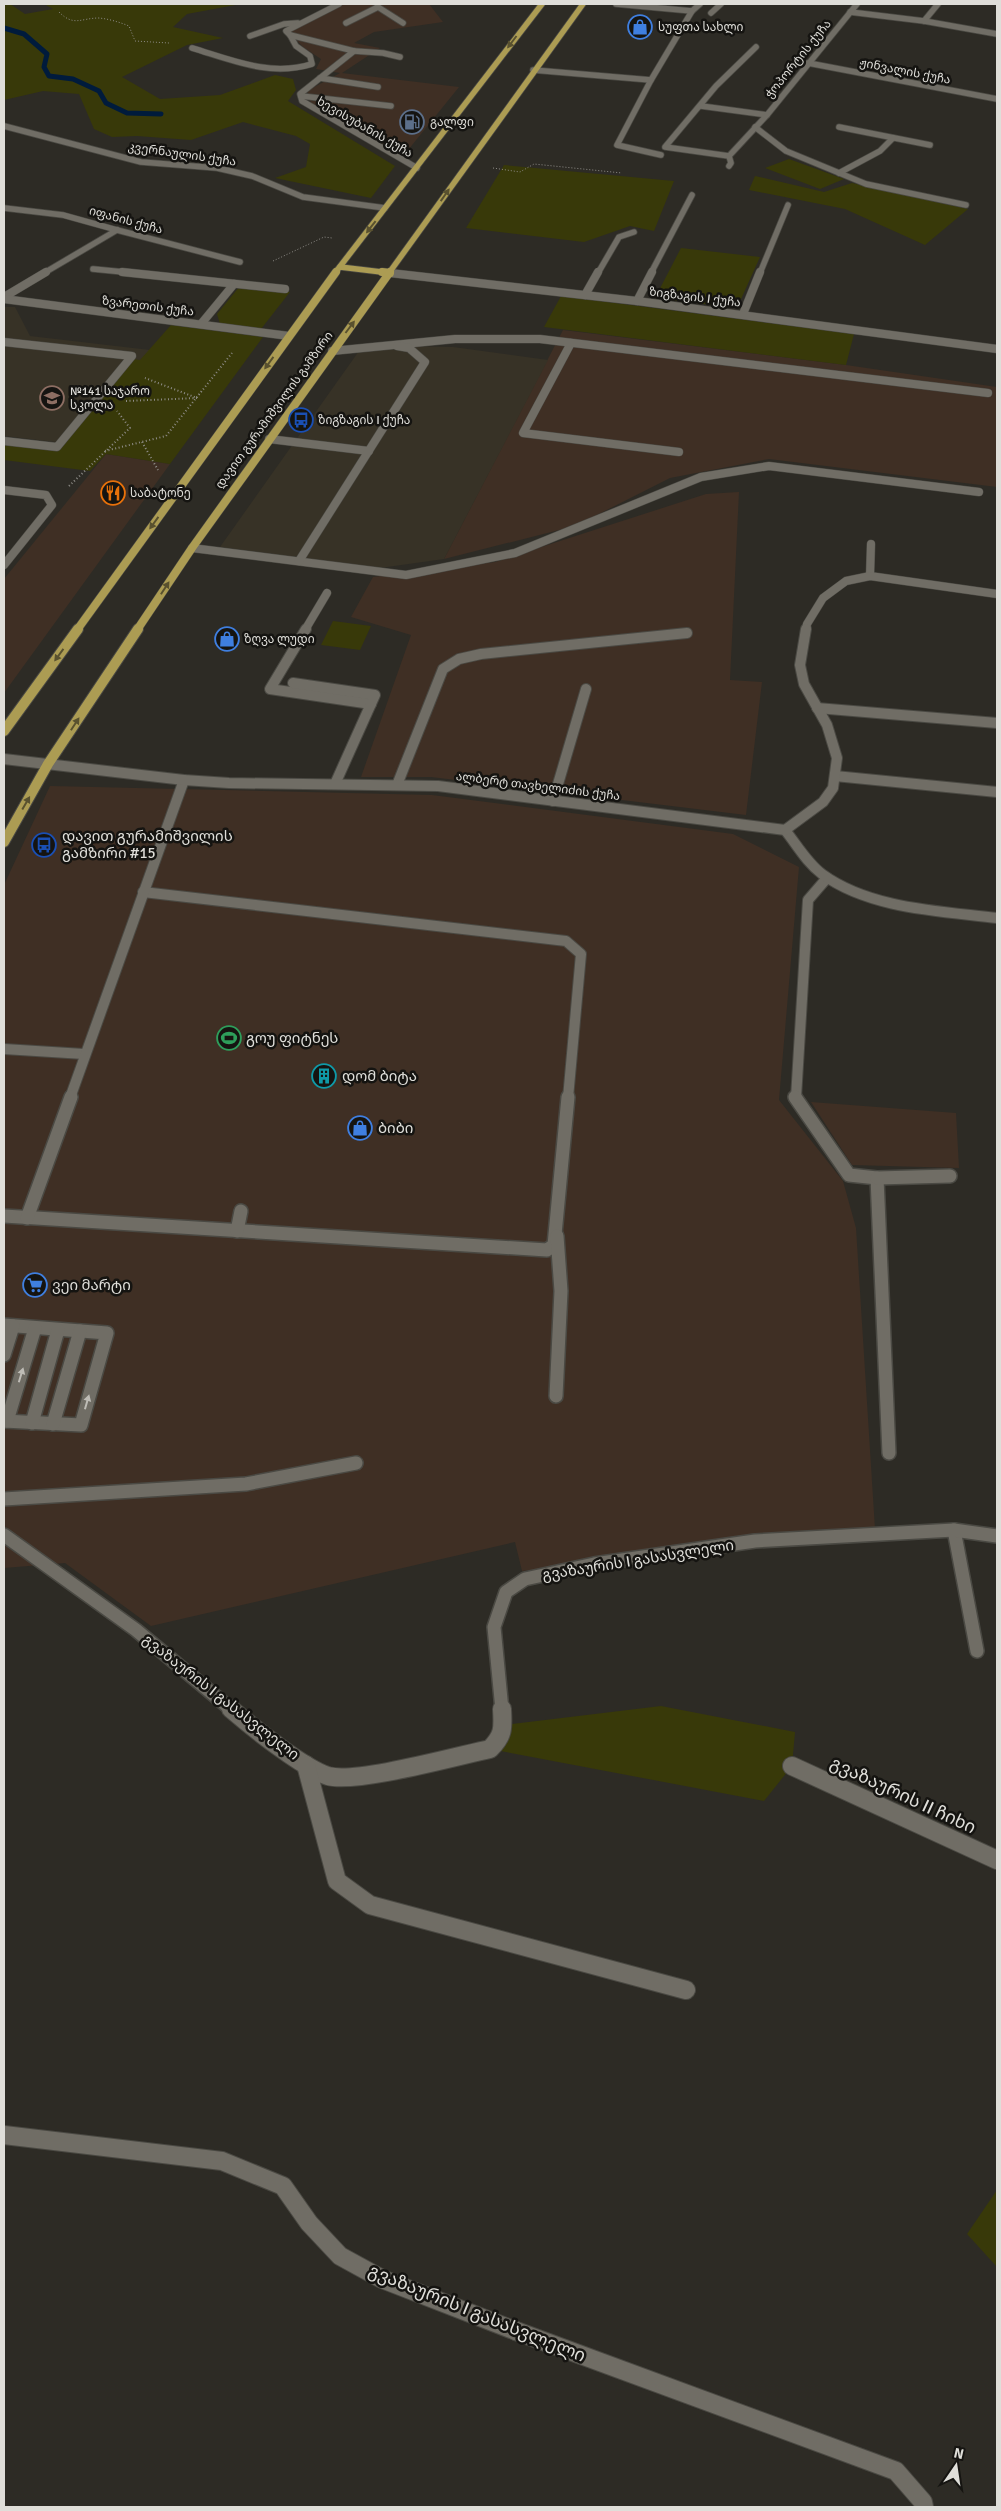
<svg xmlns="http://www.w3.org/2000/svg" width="1001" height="2511" font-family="Signika,'Noto Sans Georgian',sans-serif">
  <rect width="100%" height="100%" fill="#2d2b25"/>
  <!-- commercial -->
  <g fill="#3f2f24">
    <path d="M341,4H429L443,22L374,32L354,43L380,48L342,73L459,87L404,155L312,106L307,91L340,73L316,69L321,59L303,47L288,31Z"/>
    <path d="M563,330L846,365L997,387V487L769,459L670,478L575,526L444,559Z"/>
    <path d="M106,454L170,464L4,693V579Z"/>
    <path d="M739,492L730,680L762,682L746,815L431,777H361L411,635L351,617L373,577L495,562L706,494Z"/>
    <path d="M50,786L432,795L733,834L799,867L779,1100L843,1181L856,1228L875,1529L522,1571L515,1542L151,1626L65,1563L4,1568V885Z"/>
    <path d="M811,1102L956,1113L959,1168L852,1165Z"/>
  </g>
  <!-- built -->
  <g fill="#373226">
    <path d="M4,307H15L30,336L150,350L64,443L4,436Z"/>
    <path d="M401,346L453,347L548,360L444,559L380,568L220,547L359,351Z"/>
  </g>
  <!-- green -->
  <g fill="#383909">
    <path d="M4,4H10L25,14L53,9L44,4H241L187,14L173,27L223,38L187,45L122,77L160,99L220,95L275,75L293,79L296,90L288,101L395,166L371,198L275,178L306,167L310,144L296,136L243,122L191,140L137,136L112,137L94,129L79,94L43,91L4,100Z"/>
    <path d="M789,159L844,179L820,189L765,168Z"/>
    <path d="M504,165L674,181L654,231L630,226L584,242L466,228Z"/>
    <path d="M755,176L824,192L852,183L968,209L925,245L845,209L749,190Z"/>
    <path d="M681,248L760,257L737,308L655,298Z"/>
    <path d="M240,286L290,292L261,329L220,324L217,314Z"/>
    <path d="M561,296L854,334L846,365L544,327Z"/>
    <path d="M171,325L263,337L170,464L106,454L90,471L4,460V444L60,450L132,359L140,360Z"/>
    <path d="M333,621L371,626L360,650L321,645Z"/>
    <path d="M661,1706L795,1732L792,1766L764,1801L490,1749L503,1725Z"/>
    <path d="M997,2190V2267L967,2234Z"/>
  </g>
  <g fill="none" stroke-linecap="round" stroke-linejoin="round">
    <!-- stream -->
    <path stroke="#001b3c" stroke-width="5" d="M4,28L24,34L47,54L44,67L49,76L73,79L99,91L106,103L127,113L161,114"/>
    <!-- lane-far4 casing -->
    <g stroke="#4a4943" stroke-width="7">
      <g id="lane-far4">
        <path d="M616,4L692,11L700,4"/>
        <path d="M378,7L403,23"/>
        <path d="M711,13L721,4"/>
        <path d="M924,21L938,4"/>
        <path d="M346,23L378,7L377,4"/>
        <path d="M250,36L284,24L298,23"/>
        <path d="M192,48C232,60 270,77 312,64L310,56L296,46L290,35"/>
        <path d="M354,51L383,53L400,57"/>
        <path d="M533,70L651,80L617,145L661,155"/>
        <path d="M320,78L378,87"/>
        <path d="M651,80L692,11"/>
        <path d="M301,96L391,106"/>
        <path d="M701,106L767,115"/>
        <path d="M839,127L930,145"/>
        <path d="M729,156L665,147L716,86L756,47"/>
        <path d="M839,173L880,151L893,138"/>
        <path d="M117,230L240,262"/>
        <path d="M93,269L134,273"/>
        <path d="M598,273L619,237L634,232"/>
        <path d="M651,273L692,195"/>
        <path d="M760,273L788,205"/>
      </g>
    </g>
    <!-- lane-far3 casing -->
    <g stroke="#4a4943" stroke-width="9">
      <g id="lane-far3">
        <path d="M122,272L285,289"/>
        <path d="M585,295L598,272"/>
        <path d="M637,301L652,272"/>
        <path d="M743,314L760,272"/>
        <path d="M201,324L234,284"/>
        <path d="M4,342L132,356L57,447L4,441"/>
        <path d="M571,343L523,433L679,452"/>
        <path d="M332,351L455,339H540L988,393"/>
        <path d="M269,439L369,451"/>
        <path d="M4,490L46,495L52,505L4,565"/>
        <path d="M192,548L406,575L515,553L701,477L769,466L979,492"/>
        <path d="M299,561L425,362L409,348L397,346"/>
        <path d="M870,576L871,544"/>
        <path d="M305,630L327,593"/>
      </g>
    </g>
    <!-- lane-far2 casing -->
    <g stroke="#4a4943" stroke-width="12">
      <g id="lane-far2">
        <path d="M306,629L270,689L371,704"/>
        <path d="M293,683L375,695L335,784"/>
        <path d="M817,708L997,723"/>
        <path d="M835,776L997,792"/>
        <path d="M397,785L443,669L459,659L481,654L687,633"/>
        <path d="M553,801L586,689"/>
        <path d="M143,892L566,941L581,954L568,1098"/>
        <path d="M4,1049L84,1054"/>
        <path d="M70,1098L184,780"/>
        <path d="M796,1098L808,900L827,878"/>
      </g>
    </g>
    <!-- lane-far1 casing -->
    <g stroke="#4a4943" stroke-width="16">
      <g id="lane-far1">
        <path d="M795,1097L849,1175L877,1178L889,1453"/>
        <path d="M877,1178L950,1176"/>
        <path d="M4,1216L547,1250L554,1245L568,1097"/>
        <path d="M27,1218L71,1097"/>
        <path d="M237,1231L241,1211"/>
        <path d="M4,1325L107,1333L81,1425L4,1421"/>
        <path d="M4,1355L13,1326"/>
        <path d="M556,1396L561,1291L557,1236"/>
        <path d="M7,1421L35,1328"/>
        <path d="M32,1423L58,1330"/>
        <path d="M53,1424L80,1331"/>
        <path d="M4,1499L246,1484L356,1463"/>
        <path d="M954,1530L977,1651"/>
      </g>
    </g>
    <!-- lane casing -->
    <g stroke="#4a4943" stroke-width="20">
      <g id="lane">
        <path d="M792,1766L997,1860"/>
        <path d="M4,2135L222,2161L283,2186L309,2223L340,2256L382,2279L516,2331"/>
      </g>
    </g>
    <!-- street-far4 casing -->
    <g stroke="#4a4943" stroke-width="7">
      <g id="street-far4">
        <path d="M339,4L286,31L290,35L354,51L300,94L302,101L417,168"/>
        <path d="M850,12L924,21L997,34"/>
        <path d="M808,63L997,99"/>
        <path d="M4,126L141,162L217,168L252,176L303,197L385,208"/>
        <path d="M755,127L786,151L866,184L966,205"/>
        <path d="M729,166L731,163L729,156L767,115L857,4"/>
        <path d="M4,208L63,215L117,230"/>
        <path d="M44,273L117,230"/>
        <path d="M390,273H393"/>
      </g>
    </g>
    <!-- street-far3 casing -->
    <g stroke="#4a4943" stroke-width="9">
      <g id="street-far3">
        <path d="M390,273L637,301L997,349"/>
        <path d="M4,297L46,272"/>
        <path d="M4,299L289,336"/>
        <path d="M806,630L807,624L823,598L846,581L870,576L997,594"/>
      </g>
    </g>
    <!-- street-far2 casing -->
    <g stroke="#4a4943" stroke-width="12">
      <g id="street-far2">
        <path d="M4,759L184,780L229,783L438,786L785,830C797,845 807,863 822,874C870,909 940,911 997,918"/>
        <path d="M785,830L823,802L833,788L837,758L827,725L804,684L800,665L806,629"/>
      </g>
    </g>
    <!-- street-far1 casing -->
    <g stroke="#4a4943" stroke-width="16">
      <g id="street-far1">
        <path d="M4,1535L136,1630L232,1710"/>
        <path d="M502,1710L494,1627L506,1592L525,1579L594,1564L755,1541L954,1530L997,1536"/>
      </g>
    </g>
    <!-- street casing -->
    <g stroke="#4a4943" stroke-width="20">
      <g id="street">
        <path d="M231,1709C252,1727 303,1768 328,1776C356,1784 457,1756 490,1749C504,1735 503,1728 502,1709"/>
        <path d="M306,1765L337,1881L370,1905L686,1990"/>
        <path d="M516,2331L896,2471L923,2502L924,2507"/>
      </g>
    </g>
    <!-- primary-far2 casing -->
    <g stroke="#4a4943" stroke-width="7">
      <g id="primary-far2">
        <path d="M340,267L390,273"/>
        <path d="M335,273L542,4"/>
        <path d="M389,273L583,4"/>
      </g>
    </g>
    <!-- primary-far1 casing -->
    <g stroke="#4a4943" stroke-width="9">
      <g id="primary-far1">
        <path d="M382,272L390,273"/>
        <path d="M77,630L336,272"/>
        <path d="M137,630L192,548L390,272"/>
      </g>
    </g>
    <!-- primary casing -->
    <g stroke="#4a4943" stroke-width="12">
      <g id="primary">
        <path d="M4,731L78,629"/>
        <path d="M4,842L48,764L138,629"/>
      </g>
    </g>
    <!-- path-far1 -->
    <g stroke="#8f8d88" stroke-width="1" stroke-dasharray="1 2" stroke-linecap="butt">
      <path d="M59,12C74,27 81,18 99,18C109,19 119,22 129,26L135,41L169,43"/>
      <path d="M493,168L520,172L534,164L622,173"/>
      <path d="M273,261L324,237L332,238"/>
    </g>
    <!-- path -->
    <g stroke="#8f8d88" stroke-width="2" stroke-dasharray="1 2.5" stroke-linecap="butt">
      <path d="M126,401L197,398L145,378"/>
      <path d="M142,442L158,470"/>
      <path d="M105,451L166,436L232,353"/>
      <path d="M69,486L130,428L117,411"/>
    </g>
    <!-- lane-far4 -->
    <use href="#lane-far4" stroke="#706d65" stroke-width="5.5"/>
    <!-- lane-far3 -->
    <use href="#lane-far3" stroke="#706d65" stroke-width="8"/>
    <!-- lane-far2 -->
    <use href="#lane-far2" stroke="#706d65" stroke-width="10"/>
    <!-- lane-far1 -->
    <use href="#lane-far1" stroke="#706d65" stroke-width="13"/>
    <!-- lane -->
    <use href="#lane" stroke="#706d65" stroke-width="18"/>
    <!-- street-far4 -->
    <use href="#street-far4" stroke="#706d65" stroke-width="5.5"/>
    <!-- street-far3 -->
    <use href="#street-far3" stroke="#706d65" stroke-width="8"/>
    <!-- street-far2 -->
    <use href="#street-far2" stroke="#706d65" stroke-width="10"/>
    <!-- street-far1 -->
    <use href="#street-far1" stroke="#706d65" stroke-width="13"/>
    <!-- street -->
    <use href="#street" stroke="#706d65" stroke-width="18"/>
    <!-- primary-far2 -->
    <use href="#primary-far2" stroke="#ac9c53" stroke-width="5.5"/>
    <!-- primary-far1 -->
    <use href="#primary-far1" stroke="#ac9c53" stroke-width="8"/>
    <!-- primary -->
    <use href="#primary" stroke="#ac9c53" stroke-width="10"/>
  </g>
  <!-- one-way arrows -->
  <defs><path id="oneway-solid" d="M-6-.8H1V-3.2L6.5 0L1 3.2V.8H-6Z" transform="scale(1.25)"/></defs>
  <g fill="#59512f">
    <use href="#oneway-solid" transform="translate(512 42) rotate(127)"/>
    <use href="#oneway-solid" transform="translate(445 195) rotate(-55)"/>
    <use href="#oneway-solid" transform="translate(371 227) rotate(128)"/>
    <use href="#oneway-solid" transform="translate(350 327) rotate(-53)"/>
    <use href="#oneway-solid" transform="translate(269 363) rotate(126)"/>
    <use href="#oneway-solid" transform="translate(154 523) rotate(126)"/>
    <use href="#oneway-solid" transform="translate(165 588) rotate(-57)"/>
    <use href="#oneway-solid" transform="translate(59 655) rotate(126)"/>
    <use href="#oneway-solid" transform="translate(75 724) rotate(-57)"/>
    <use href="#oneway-solid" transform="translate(26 803) rotate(-60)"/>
  </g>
  <g fill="#bebcb6">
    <use href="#oneway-solid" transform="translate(21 1375) rotate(-73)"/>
    <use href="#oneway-solid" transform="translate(87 1402) rotate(-74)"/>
  </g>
  <!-- icons -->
  <defs>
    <g id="shop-ring" transform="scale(1.25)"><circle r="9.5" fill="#151411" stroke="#3f7fe0" stroke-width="1.5"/><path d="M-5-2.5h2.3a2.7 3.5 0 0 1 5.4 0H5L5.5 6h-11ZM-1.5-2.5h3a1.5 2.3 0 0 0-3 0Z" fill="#3f7fe0"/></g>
    <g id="fuel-ring" transform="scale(1.25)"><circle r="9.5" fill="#151411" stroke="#5c6f8a" stroke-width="1.5"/><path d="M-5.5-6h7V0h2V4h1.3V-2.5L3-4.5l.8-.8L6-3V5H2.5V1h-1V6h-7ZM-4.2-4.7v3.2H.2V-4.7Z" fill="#5c6f8a"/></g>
    <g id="school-ring" transform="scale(1.25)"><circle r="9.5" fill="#151411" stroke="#8d6e63" stroke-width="1.5"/><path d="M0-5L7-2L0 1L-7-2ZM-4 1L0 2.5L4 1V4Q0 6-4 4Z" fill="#8d6e63"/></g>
    <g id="bus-ring" transform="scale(1.25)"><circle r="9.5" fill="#151411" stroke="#1a4fb4" stroke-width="1.5"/><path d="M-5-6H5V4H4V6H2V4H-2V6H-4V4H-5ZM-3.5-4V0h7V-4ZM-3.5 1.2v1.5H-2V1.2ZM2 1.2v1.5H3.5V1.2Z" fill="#1a4fb4"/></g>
    <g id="restaurant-ring" transform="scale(1.25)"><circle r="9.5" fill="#151411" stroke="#e8710a" stroke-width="1.5"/><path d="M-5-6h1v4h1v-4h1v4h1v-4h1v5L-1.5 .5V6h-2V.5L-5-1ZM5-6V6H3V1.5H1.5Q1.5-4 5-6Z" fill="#e8710a"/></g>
    <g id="stadium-ring" transform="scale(1.25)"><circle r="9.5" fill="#151411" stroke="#2e9e5b" stroke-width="1.5"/><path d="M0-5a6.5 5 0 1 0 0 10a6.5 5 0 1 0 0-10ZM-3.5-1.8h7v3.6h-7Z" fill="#2e9e5b"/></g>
    <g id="building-ring" transform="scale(1.25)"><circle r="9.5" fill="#151411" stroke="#0f9aa8" stroke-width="1.5"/><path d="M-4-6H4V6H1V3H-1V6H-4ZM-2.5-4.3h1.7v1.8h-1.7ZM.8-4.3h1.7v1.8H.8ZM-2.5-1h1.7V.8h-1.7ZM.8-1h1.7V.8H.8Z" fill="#0f9aa8"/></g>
    <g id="supermarket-ring" transform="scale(1.25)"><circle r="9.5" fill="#151411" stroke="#3f7fe0" stroke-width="1.5"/><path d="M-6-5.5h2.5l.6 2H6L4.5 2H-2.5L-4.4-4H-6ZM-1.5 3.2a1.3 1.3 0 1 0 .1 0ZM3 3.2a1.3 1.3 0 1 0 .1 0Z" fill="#3f7fe0"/></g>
  </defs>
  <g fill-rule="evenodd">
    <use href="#shop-ring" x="640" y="27"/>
    <use href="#fuel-ring" x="412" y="122"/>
    <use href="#school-ring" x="52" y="398"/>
    <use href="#bus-ring" x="301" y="420"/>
    <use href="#restaurant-ring" x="113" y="493"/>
    <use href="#shop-ring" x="227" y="639"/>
    <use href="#bus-ring" x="44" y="845"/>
    <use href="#stadium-ring" x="229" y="1038"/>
    <use href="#building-ring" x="324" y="1076"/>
    <use href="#shop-ring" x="360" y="1128"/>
    <use href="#supermarket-ring" x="35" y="1285"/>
  </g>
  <g text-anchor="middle" stroke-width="5" stroke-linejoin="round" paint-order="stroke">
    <!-- far-poi labels -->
    <g font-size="12" fill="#dfded9" stroke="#151411" text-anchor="start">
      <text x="658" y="31">სუფთა სახლი</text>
      <text x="430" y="126">გალფი</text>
      <text x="70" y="395">№141 საჯარო<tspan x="70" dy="14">სკოლა</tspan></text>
      <text x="318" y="424">ზიგზაგის I ქუჩა</text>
      <text x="130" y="497">საბატონე</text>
      <text x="244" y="643">ზღვა ლუდი</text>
    </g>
    <!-- far-street labels -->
    <g font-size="12" fill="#dfded9" stroke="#151411">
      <text transform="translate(798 59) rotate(-51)" y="4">ჭოპორტის ქუჩა</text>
      <text transform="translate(905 71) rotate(11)" y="4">ჟინვალის ქუჩა</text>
      <text transform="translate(365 127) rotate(30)" y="4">ხევისუბანის ქუჩა</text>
      <text transform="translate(182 154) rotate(8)" y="4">კვერნაულის ქუჩა</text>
      <text transform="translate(126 220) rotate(15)" y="4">იფანის ქუჩა</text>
      <text transform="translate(695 297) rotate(7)" y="4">ზიგზაგის I ქუჩა</text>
      <text transform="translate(148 306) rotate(7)" y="4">ზვარეთის ქუჩა</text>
      <text transform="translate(274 410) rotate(-54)" y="4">დავით გურამიშვილის გამზირი</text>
      <text transform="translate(538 786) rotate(7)" y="4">ალბერტ თავხელიძის ქუჩა</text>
    </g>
    <!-- poi labels -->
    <g font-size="15" fill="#dfded9" stroke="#151411" text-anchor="start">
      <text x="62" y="841">დავით გურამიშვილის<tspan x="62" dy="17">გამზირი #15</tspan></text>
      <text x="246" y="1043">გოუ ფიტნეს</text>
      <text x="342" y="1081">დომ ბიტა</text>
      <text x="378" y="1133">ბიბი</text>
      <text x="52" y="1290">ვეი მარტი</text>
    </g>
    <!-- street labels -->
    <g font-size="15" fill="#dfded9" stroke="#151411">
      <text transform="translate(638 1560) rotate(-9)" y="5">გვაზაურის I გასასვლელი</text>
      <text transform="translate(221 1697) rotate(38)" y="5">გვაზაურის I გასასვლელი</text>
    </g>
    <!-- near-street labels -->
    <g font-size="18" fill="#dfded9" stroke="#151411">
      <text transform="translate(903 1795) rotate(25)" y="6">გვაზაურის II ჩიხი</text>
      <text transform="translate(477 2313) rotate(22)" y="6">გვაზაურის I გასასვლელი</text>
    </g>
  </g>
  <!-- border -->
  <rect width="1001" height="2511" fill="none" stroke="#dfded9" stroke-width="10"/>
  <!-- north arrow -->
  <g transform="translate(956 2466) rotate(13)" stroke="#151411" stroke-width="4" paint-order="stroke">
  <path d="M0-4L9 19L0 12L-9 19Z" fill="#dfded9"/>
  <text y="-8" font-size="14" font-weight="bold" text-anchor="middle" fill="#dfded9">N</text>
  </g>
</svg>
